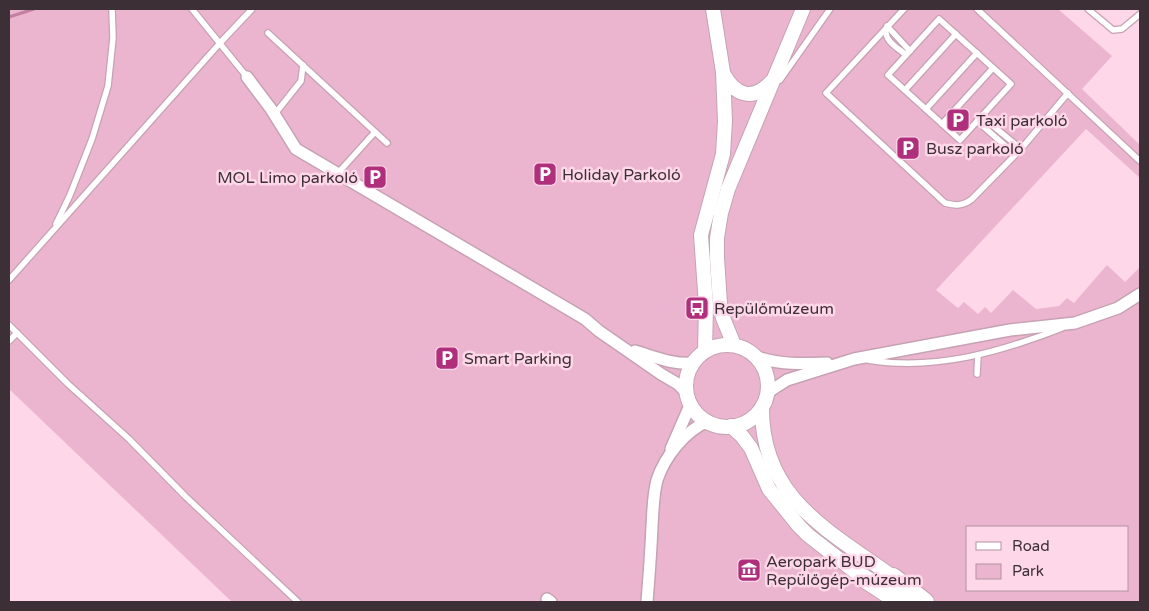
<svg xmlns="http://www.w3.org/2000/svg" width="1149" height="611" font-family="'Varela Round',sans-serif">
  <rect width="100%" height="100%" fill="#fed7e9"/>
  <!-- green -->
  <path fill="#ecb5cf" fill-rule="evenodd" d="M9,9H1058L1112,56L1082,89L1140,145V178L1086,129L936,290L958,308L964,302L978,314L985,307L991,313L1013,290L1036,309L1059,306L1067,298L1074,303L1107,265L1125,282L1140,267V602H232L9,389ZM968,527H1128V590H968Z"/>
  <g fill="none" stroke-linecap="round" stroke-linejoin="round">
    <!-- stream -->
    <path stroke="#c37ea1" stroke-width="3" d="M9,17L34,9"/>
    <!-- service casing -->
    <g stroke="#c6a2b3" stroke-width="8">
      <g id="service">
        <path d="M192,9L247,77"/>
        <path d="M904,9L826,93L945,203C956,206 963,206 972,199L1021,149L1068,93"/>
        <path d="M977,9L1140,161"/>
        <path d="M1088,9L1113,30L1122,29L1140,14"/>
        <path d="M939,19L1011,84L960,140L888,75Z"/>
        <path d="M887,26L910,51"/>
        <path d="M886,29C884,41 898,48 906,55"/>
        <path d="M268,33L387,143"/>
        <path d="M780,80L830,9"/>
        <path d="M905,90L956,34"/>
        <path d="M926,109L977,53"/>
        <path d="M274,115L301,81L303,65"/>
        <path d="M981,116L1021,149"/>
        <path d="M977,121L1009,149L1015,151L1021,149"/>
        <path d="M942,124L993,68"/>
        <path d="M338,173L375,132"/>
        <path d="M56,224L70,195L92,139L108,86L113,38L112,9"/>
        <path d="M9,280L220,43L252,9"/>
        <path d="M9,325L68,384L129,439L186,497L298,602"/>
        <path d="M9,341L17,333"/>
        <path d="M868,360C935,371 1000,352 1062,328"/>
        <path d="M977,374L978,355"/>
      </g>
    </g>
    <!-- minor casing -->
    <g stroke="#c6a2b3" stroke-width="14">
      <g id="minor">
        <path d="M247,77L271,109L296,149L585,319L599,331L661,374L678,384L687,393"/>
        <path d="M635,351C655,357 673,365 694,363"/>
        <path d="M757,357C780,365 803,364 827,363"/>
        <path d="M767,393L787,380L854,359L1010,330L1075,323L1118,308L1140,294"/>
        <path d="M671,449L691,403"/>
        <path d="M547,599L551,602"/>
        <path d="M647,602C649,577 651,551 652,526C653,511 653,495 657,480C665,456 685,431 708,421"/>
      </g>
    </g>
    <!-- tertiary casing -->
    <g stroke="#c6a2b3" stroke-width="16">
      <g id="tertiary">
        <path d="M723,73C735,96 753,102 772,81"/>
        <path d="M734,345L723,318L720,304L717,258V238L721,213L728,189L803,9"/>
        <circle cx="727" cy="386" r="41"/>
        <path d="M705,351L706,305L701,235L723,154L725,121L723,72L713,9"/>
        <path d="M762,407C761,498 828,530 893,577"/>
        <path d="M731,426L742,436L751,448L769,489L799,526L808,535L862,577"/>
      </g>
    </g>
    <!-- trunk casing -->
    <g stroke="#c6a2b3" stroke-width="20">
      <g id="trunk">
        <path d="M862,577L900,602"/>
        <path d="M893,577L925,602"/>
      </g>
    </g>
    <!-- service -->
    <use href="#service" stroke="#fff" stroke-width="5.5"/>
    <!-- minor -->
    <use href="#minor" stroke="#fff" stroke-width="11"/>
    <!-- tertiary -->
    <use href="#tertiary" stroke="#fff" stroke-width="14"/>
    <!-- trunk -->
    <use href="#trunk" stroke="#fff" stroke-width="18"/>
  </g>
  <!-- icons -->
  <defs>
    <g id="parking-square" transform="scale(1.25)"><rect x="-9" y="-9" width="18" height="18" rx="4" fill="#af2f7c" stroke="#fed7e9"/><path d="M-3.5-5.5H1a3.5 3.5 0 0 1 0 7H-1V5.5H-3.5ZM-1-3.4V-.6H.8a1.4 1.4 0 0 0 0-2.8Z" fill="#fff"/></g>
    <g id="bus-square" transform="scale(1.25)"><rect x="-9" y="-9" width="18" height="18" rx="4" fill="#af2f7c" stroke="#fed7e9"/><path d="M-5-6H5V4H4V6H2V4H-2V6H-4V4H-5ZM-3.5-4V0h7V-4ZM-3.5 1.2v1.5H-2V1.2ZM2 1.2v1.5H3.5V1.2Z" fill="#fff"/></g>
    <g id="museum-square" transform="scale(1.25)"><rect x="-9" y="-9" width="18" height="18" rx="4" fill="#af2f7c" stroke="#fed7e9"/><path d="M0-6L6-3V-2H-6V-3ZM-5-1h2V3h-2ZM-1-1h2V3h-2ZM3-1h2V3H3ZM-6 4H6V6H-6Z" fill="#fff"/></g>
  </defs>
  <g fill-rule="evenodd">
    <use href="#parking-square" x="958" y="120"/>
    <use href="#parking-square" x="908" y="148"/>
    <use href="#parking-square" x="545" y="174"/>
    <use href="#parking-square" x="375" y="177"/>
    <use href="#bus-square" x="697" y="308"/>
    <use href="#parking-square" x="447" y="358"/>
    <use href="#museum-square" x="749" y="570"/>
  </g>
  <g text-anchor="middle" stroke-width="5" stroke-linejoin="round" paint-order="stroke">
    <!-- poi labels -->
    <g font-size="16" fill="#3d2f36" stroke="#fed7e9" text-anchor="start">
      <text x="976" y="126">Taxi parkoló</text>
      <text x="926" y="154">Busz parkoló</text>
      <text x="562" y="180">Holiday Parkoló</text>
      <text x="358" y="183" text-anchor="end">MOL Limo parkoló</text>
      <text x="714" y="314">Repülőmúzeum</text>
      <text x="464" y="364">Smart Parking</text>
      <text x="766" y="567">Aeropark BUD<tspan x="766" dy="18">Repülőgép-múzeum</tspan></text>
    </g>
  </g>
  <!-- border -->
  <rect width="1149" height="611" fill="none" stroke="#3d2f36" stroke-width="20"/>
  <!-- legend -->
  <rect x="966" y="526" width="162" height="65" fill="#fed7e9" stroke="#b194a1"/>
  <rect x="976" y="542" width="25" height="8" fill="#ffffff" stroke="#b194a1"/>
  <text x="1012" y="551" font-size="15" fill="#3d2f36">Road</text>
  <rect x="976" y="564" width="25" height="15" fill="#ecb5cf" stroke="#b194a1"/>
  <text x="1012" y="576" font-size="15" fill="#3d2f36">Park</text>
</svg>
